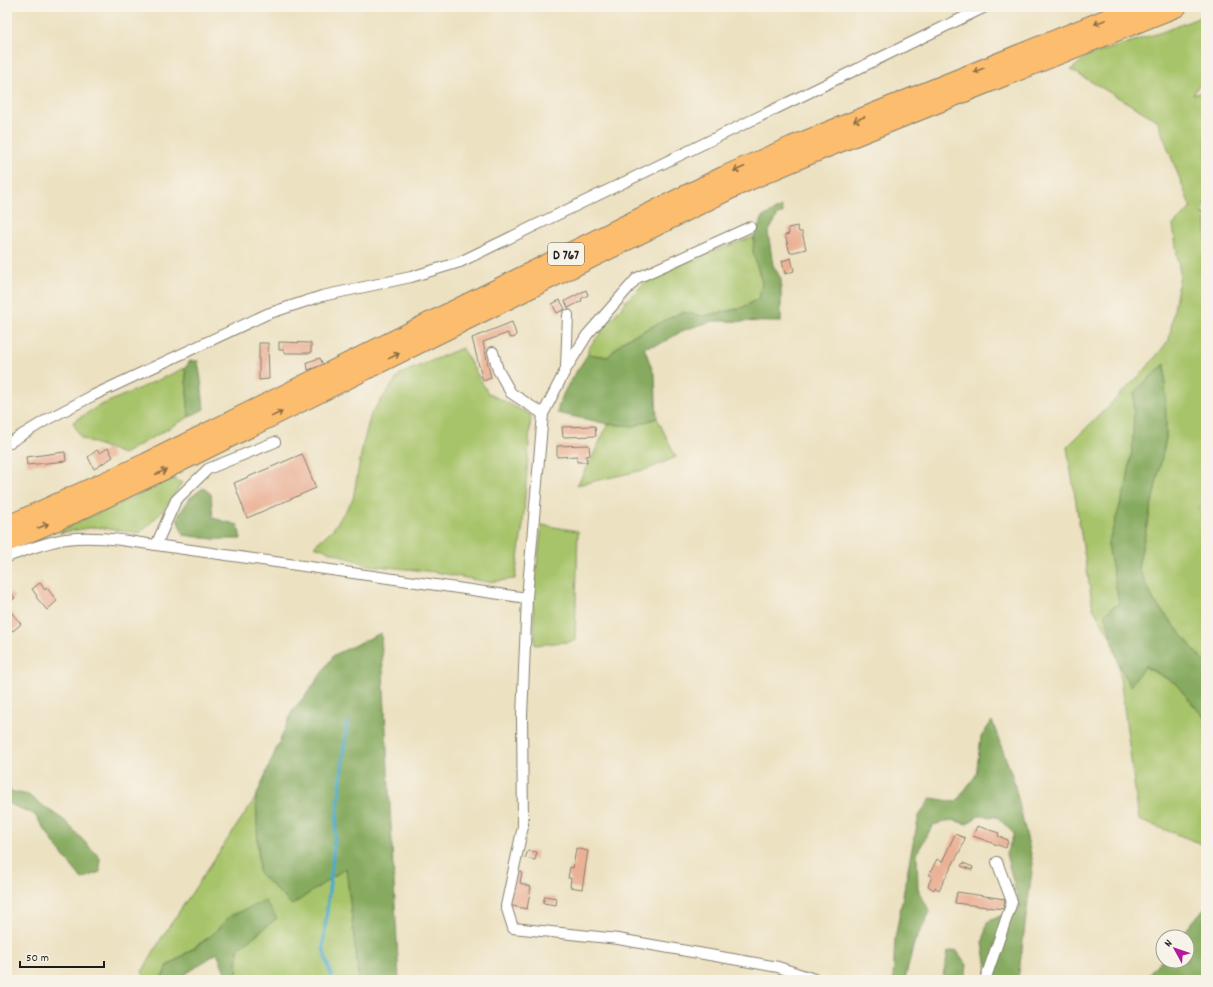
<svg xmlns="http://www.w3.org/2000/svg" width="1213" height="987" font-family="Dekko,sans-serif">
  <rect width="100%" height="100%" fill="#f7f3e8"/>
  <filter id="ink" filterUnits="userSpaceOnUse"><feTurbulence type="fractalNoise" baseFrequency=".025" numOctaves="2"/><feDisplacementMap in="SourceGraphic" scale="8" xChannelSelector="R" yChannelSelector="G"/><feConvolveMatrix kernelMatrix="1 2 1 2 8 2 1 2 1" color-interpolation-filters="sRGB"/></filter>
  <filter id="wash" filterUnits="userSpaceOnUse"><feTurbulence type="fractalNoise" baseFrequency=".012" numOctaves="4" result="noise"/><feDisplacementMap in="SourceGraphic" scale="16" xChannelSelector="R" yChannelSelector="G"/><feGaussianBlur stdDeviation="0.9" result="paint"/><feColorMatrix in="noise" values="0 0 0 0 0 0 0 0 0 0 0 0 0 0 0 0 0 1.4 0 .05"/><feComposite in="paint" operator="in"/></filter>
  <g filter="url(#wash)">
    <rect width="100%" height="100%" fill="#ece1c1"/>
    <!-- green -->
    <g fill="#a8c46a" stroke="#627043">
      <path d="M1206,15V72L1193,95L1206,91V200L1202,214H1206V497L1200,508L1206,542V664L1154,601L1138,567L1166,438L1165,364L1134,392L1133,442L1127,483L1108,544L1119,603L1105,614L1112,640L1093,608L1067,447L1144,371L1169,340L1180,274L1173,225L1191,208L1157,120L1071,70L1087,56L1162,32Z"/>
      <path d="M754,237L753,252L762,283L759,298L742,308L703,316L682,312L624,340L608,357L588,354V349L626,301L648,279L697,256Z"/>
      <path d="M462,348L488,393L531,415L523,524L515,579L487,582L435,572L368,565L314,546L334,528L353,499L363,444L371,414L400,374Z"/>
      <path d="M185,368L189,417L123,454L81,438L73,422L97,407Z"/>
      <path d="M657,418L676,457L648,469L577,485L589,464L608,424L634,426Z"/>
      <path d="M172,478L182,483L162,512L140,533L95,527L59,533L77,522L115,506Z"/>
      <path d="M542,525L578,531L575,641L535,645L533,596Z"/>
      <path d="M1118,662L1130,686L1141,665L1175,683L1202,715L1206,718L1205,845L1139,820Z"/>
      <path d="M256,797L259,873L292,905L346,867L359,980H237L238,949L277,918L230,916L212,935L167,966L161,980H147L142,972L162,937L185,903Z"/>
    </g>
    <!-- forest -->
    <g fill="#86aa5e" stroke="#51633d">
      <path d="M781,207L783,213L778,215L768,233L773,265L781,279V322L713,321L684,330L660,344L644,347L655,377L657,418L634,426L608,424L557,413C561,391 576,373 588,354L608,357L624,340L682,312L703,316L742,308L759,298L762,283L753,252L754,237L763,217Z"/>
      <path d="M190,361H198L201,380L204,409L189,417L185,368Z"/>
      <path d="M1165,364L1166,438L1138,567L1154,601L1206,664V718L1202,715L1175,683L1145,666L1130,686L1118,662L1105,613L1119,603L1108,544L1127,483L1133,442L1134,392Z"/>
      <path d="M203,488L211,494L213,518L238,525L241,539H213L183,535L177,518L190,498Z"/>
      <path d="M381,633L399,980H359L346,868L292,905L259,873L256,797L292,712L312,687L334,655Z"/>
      <path d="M992,721L1013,778L1033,863L1018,980H989L983,943L987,922L1020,907L1006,854L1014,834L997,817L978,816L967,824L952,820L933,825L917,853L918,889L930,912L914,943L905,979L904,980H893L895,939L910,858L919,816L931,798L956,802L976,775L981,737Z"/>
      <path d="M7,770L10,791L28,795L65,821L100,858V872L82,879L61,853L34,814L9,804H7Z"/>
      <path d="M265,901L277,918L238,949L237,980H224L225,972L217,953L177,980H161L167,967L212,935L230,916Z"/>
      <path d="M1206,906V980H1144L1163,958V961H1187V937H1180Z"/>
      <path d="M956,950L967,965L965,980H942L948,952Z"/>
    </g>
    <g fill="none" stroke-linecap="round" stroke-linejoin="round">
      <!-- stream -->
      <path stroke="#4baaca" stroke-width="3.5" d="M332,980L323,948L347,722"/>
    </g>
    <g id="blocks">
      <!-- building -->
      <g fill="#ebb196">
        <path d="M797,226L799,232H802L806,249L790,253L785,235L789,234L788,228Z"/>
        <path d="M791,258L794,271L785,274L782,261Z"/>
        <path d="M586,290L588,295L581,299L582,301L568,308L565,301Z"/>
        <path d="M560,300L565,309L557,313L552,304Z"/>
        <path d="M512,322L516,334L515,337L512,338L509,337L508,333L483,342L491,378L483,381L472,338Z"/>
        <path d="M279,342L311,343V353H285L284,350H279Z"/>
        <path d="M259,343H268L269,379L259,380Z"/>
        <path d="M320,358L323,365L308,370L307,362Z"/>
        <path d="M595,426L596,436L563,437L562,427Z"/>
        <path d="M589,445L590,455L586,456L587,462H577V456L557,457V446Z"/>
        <path d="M108,448L113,457L94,469L88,457L97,450L100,453Z"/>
        <path d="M65,452L66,461L27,465L26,457Z"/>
        <path d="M302,454L316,488L247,518L234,483Z"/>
        <path d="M40,583L45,590L47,588L57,601L47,610L36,597L37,596L32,589Z"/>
        <path d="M11,593L15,598L7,604V596Z"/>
        <path d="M7,607L21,624L13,631L7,625Z"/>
        <path d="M977,826L999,833L998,836L1008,840L1006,848L973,836Z"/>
        <path d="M955,834L965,838L962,847L939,890L935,887L934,890L928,886L932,876L929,875L937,859L942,862Z"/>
        <path d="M576,848L588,851L582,889L570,887L571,878H568L570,867L573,868Z"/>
        <path d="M528,851L537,852L535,860L525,858Z"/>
        <path d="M963,863L973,867L972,870L961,866Z"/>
        <path d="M517,871L522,872L520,883L531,887L527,909L508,905Z"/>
        <path d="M957,892L1005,899L1003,909L955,903Z"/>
        <path d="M545,896L557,898L556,905L543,903Z"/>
      </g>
    </g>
  </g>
  <g filter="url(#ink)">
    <use href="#blocks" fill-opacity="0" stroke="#847e6e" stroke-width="1"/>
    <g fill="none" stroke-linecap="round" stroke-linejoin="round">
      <!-- street casing -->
      <g stroke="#847e6e" stroke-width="12">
        <g id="street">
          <path d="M750,227L637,278L587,335L566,369L543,414L527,598L522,716L523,826L506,906L513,928L618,939L778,967L817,980"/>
          <path d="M493,352L498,370L511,393L543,414"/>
          <path d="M566,367L568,315"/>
          <path d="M7,444L48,419L92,396L267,314L322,296L411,277L460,262L985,7"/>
          <path d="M156,545L176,500L208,469L275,442"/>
          <path d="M7,557C26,550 46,542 66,539C96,535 126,541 156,545L527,598"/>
          <path d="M985,980L1012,902L997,862"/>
        </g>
      </g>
      <!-- highway casing -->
      <g stroke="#847e6e" stroke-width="21">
        <g id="highway">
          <path d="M7,526L146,463L724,176L792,146L1136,7"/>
          <path d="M7,542L74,513L166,469L741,184L806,156L1177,7"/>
        </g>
      </g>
      <!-- street -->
      <use href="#street" stroke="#fff" stroke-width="10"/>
      <!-- highway -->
      <use href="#highway" stroke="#fcbd6e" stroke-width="19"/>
    </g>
    <!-- one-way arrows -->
    <defs><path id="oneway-shaft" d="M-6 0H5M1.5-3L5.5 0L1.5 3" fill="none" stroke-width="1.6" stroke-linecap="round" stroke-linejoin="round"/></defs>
    <g stroke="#8c6c45">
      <use href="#oneway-shaft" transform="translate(1100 22) rotate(158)"/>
      <use href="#oneway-shaft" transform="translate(979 70) rotate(158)"/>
      <use href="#oneway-shaft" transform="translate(859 119) rotate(158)"/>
      <use href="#oneway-shaft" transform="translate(739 169) rotate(157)"/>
      <use href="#oneway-shaft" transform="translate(394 356) rotate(-26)"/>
      <use href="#oneway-shaft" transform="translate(277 414) rotate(-26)"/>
      <use href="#oneway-shaft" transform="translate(161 472) rotate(-25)"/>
      <use href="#oneway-shaft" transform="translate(43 526) rotate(-24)"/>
    </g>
  </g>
  <g text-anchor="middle" stroke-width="4" stroke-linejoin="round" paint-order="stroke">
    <!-- shield labels -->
    <rect fill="#f7f3e8" stroke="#5e5c59" stroke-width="1" x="548" y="243" width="36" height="22" rx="3"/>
    <g font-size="13" font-weight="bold" fill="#1c1c1c">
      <text x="566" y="259">D 767</text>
    </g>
  </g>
  <!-- margin -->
  <rect width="1213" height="987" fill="none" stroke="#f7f3e8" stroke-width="24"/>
  <!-- north arrow -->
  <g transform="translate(1175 949) rotate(310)"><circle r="19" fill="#f7f3e8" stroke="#9f9d96"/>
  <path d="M0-3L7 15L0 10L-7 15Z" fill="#b5179e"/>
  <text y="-6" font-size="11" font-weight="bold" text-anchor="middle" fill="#1c1c1c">N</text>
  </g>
  <!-- scale -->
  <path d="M20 961v6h84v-6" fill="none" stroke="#1c1c1c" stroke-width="2"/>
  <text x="26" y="961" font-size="12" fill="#1c1c1c" stroke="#f7f3e8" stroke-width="3" paint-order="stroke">50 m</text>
</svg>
